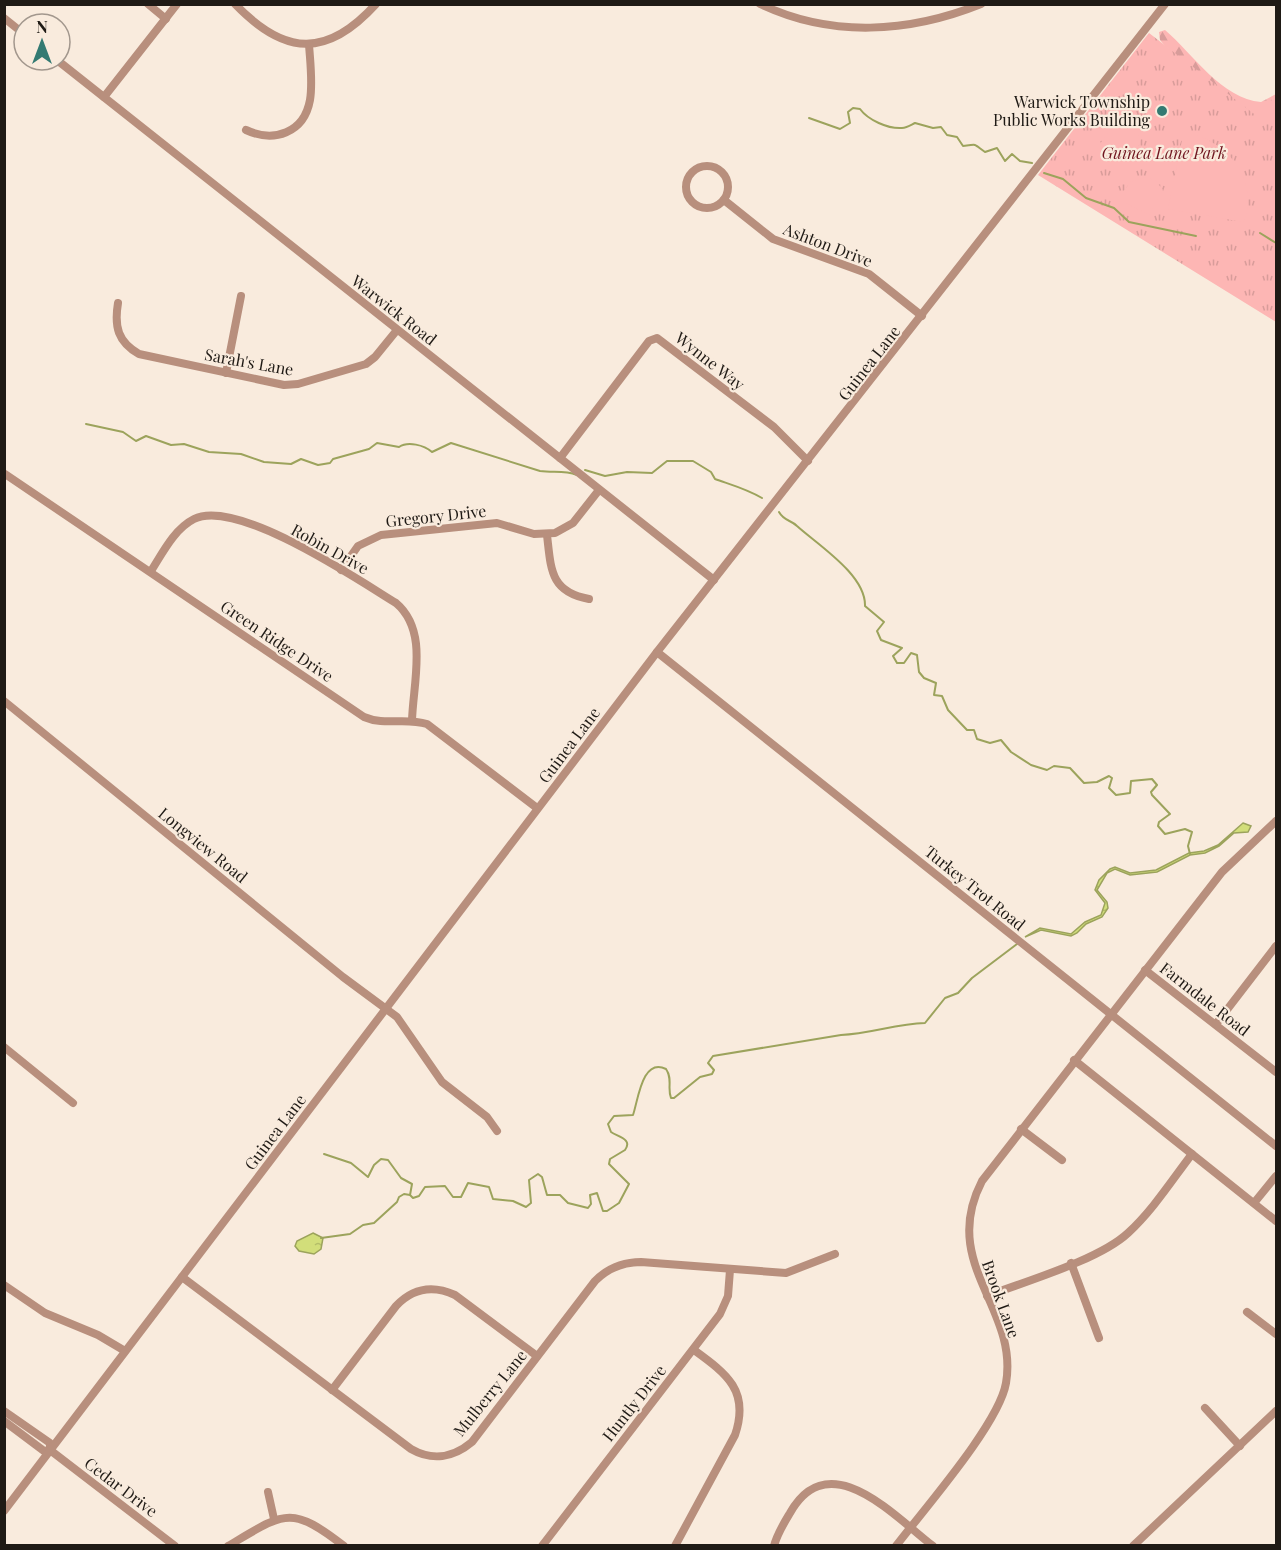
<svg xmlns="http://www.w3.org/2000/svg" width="1281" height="1550" font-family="'Playfair Display',serif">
  <defs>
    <pattern id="forest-firs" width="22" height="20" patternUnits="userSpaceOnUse" patternTransform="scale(1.5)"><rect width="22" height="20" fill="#fdb6b4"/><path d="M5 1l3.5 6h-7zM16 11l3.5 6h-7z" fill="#d89c9a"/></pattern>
    <pattern id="park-tufts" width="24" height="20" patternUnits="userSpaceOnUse" patternTransform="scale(1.5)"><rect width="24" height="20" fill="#fdb6b4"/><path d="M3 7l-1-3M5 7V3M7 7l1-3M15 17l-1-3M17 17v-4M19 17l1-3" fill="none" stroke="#d89c9a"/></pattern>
    <pattern id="water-ripples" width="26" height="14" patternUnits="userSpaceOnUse" patternTransform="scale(1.5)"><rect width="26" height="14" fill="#d2de7a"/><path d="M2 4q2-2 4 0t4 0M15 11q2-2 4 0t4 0" fill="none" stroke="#b4be69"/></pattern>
  </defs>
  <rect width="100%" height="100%" fill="#f9ebdd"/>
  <!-- forest -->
  <path fill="url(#forest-firs)" d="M1165,30C1193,54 1222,99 1261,102L1276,94V136L1165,46L1160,40L1159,32Z"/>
  <!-- park -->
  <path fill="url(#park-tufts)" d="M1149,33L1258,117L1276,94V322L1038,175Z"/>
  <!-- pitch -->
  <g fill="#fdb6b4">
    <path d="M1117,121L1141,138L1137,152L1124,161L1109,158L1099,145Z"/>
    <path d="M1190,134C1222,141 1246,166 1248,199C1248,207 1248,215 1243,222L1168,209L1182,140Z"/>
    <path d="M1146,177L1156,181L1163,190L1149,215L1124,202V191L1130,182Z"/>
  </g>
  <!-- water -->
  <g fill="url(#water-ripples)" stroke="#9ca35c" stroke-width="1.5">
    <path d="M1243,823L1251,826L1248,832L1234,833L1219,846L1205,853L1190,855L1157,872L1130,875L1115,869L1107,873L1097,890L1107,902L1108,908L1102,917L1086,924L1077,933L1071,936L1041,930L1025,937L1040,928L1071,934L1085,922L1101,915L1105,903L1095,890L1099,880L1110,869L1115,867L1130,873L1156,870L1189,853L1204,851L1218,845Z"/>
    <path d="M313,1233L323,1238L321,1249L314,1254L299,1251L295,1246L297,1241Z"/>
  </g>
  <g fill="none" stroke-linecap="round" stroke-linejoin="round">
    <!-- stream -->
    <g stroke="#9ca35c" stroke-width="2">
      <path d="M809,118L840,129L850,123L848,112L853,108L860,109C868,120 888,129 902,128C907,128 911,125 915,123L933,128L941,127L947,135L957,137L963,146C978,145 971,142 985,152L997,148L1005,161L1012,154L1020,161L1032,163"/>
      <path d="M1044,173L1063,179L1086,198L1114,208L1129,222L1196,236"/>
      <path d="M1260,233L1276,243"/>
      <path d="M86,424L123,432L136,441L146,436L171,445L184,444L209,452L241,454L264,462L291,464L301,459L318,465L330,463L333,459L369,449L377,443L399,447C408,441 424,445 432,452L451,443L540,471C553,473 564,470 577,475"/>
      <path d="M585,470L605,476L627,472L652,473L667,461H693L711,472L715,479C732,485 747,489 762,498"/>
      <path d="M779,512C784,521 791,520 797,526C818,545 866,575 865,606L884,622L877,631L881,640L902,648L893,656L897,663H904L911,653L917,655L919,672L924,678L936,683L934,695L942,696L948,710L967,730H974L977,739L990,743L1001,740L1011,752L1031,765L1047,770L1054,766L1070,768L1084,783L1097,782L1109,776L1112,778L1109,788L1116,795L1130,793L1131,781L1152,779L1157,785L1151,792L1152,795L1170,814L1159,822L1158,826L1165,834L1185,829L1192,832L1188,846L1190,854"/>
      <path d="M324,1154L351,1163L368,1177L374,1165L381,1159L388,1160L401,1178L412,1184L410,1195L413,1198L419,1196L425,1187L445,1186L453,1197H461L468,1183L489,1187L493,1199L513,1201L526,1207L531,1203L529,1180L538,1174L542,1177L547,1195H560L568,1203L588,1208L591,1204L590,1195L597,1193L603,1211H607L619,1203L629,1184L609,1164L610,1159L625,1150C633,1139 618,1137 611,1132L608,1124L614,1116L633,1115C638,1101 642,1057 666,1069C673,1079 667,1088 671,1098H674L700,1077L712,1074L714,1070L708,1063L713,1056L841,1035C870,1034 895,1024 925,1023L945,998L958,993L972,978L1017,944"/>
      <path d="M321,1238L350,1234L363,1225L374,1223L397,1202L399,1197L404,1194L410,1195"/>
    </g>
    <!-- minor -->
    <g stroke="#b88f7d" stroke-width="8">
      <path d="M148,4L166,19"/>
      <path d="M235,4C285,56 327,58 376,4"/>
      <path d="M760,4C831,38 909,33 981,4"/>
      <path d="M4,18L24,34"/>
      <path d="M57,60L714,580"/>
      <path d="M104,97L177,4"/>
      <path d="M246,130C274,143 304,133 310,100C313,82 310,61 309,44"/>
      <circle cx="707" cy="187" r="21"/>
      <path d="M724,200L773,239L869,274L922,316"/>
      <path d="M118,303C114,327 118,342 139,354L284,385L298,384L366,364L375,357L397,330"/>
      <path d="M226,373L241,296"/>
      <path d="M560,458L649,341L657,338L774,427L808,461"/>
      <path d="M5,474L364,717C385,726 405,717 427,724L537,808"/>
      <path d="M547,535C551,569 550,592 589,599"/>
      <path d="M341,570L358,546L381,535L497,523L534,534L555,533L573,523L599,490"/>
      <path d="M151,571C162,554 174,529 194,519C237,498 357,579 396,603C429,631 413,682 412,721"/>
      <path d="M657,652L1276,1146"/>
      <path d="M4,701L343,977L397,1017L442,1082L487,1117L497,1131"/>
      <path d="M1145,970L1276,1072"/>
      <path d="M1216,1024L1276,946"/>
      <path d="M4,1047L73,1103"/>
      <path d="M1074,1060L1276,1221"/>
      <path d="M1021,1129L1062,1160"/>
      <path d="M1254,1203L1276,1176"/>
      <path d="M1071,1263L1099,1338"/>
      <path d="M182,1277L411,1449C432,1461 453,1458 472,1442L595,1281C608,1268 623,1262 641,1262L786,1273L835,1254"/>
      <path d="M4,1285L45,1313L98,1335L125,1351"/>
      <path d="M987,1296C1026,1281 1099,1260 1128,1233C1153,1210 1172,1180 1192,1154"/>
      <path d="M1247,1312L1276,1334"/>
      <path d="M332,1390L396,1306C413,1288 433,1285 455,1295L537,1356"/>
      <path d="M1205,1408L1240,1446"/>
      <path d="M4,1411L50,1443V1450"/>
      <path d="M4,1421L44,1451L50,1450L175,1546"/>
      <path d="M268,1492L274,1519"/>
      <path d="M4,1511L657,652L1165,4"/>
      <path d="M228,1546C284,1513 290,1504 344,1546"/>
      <path d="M542,1546L720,1314L728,1296L730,1270"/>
      <path d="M675,1546L735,1435C750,1391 727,1374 694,1350"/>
      <path d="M774,1546C777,1534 784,1523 790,1513C829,1444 894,1516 933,1546"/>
      <path d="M896,1546C924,1509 999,1424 1006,1383C1019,1308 939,1264 982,1181L1222,872L1276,821"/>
      <path d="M1133,1546L1276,1411"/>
    </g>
  </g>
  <!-- markers -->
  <circle fill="#337a72" stroke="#f9ebdd" stroke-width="2" cx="1162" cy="111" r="6"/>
  <g text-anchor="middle" stroke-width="4.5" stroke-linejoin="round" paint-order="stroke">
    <!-- poi labels -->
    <g font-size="16" fill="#1f1a15" stroke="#f9ebdd" text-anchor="end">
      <text x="1150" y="108">Warwick Township<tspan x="1150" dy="18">Public Works Building</tspan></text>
    </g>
    <!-- park labels -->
    <g font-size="16" font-style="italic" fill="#70151f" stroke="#f9ebdd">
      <text x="1164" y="159">Guinea Lane Park</text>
    </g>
    <!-- street labels -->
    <g font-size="16" fill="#1f1a15" stroke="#f9ebdd">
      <text transform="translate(828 245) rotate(21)" y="6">Ashton Drive</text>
      <text transform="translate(394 310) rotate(38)" y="6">Warwick Road</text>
      <text transform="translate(710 361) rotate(38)" y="6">Wynne Way</text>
      <text transform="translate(249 362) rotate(10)" y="6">Sarah's Lane</text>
      <text transform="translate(869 363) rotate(-52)" y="6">Guinea Lane</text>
      <text transform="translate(436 516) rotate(-6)" y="6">Gregory Drive</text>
      <text transform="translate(330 549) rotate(29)" y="6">Robin Drive</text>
      <text transform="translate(277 641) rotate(34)" y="6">Green Ridge Drive</text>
      <text transform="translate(569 745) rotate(-53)" y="6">Guinea Lane</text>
      <text transform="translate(203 845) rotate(39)" y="6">Longview Road</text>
      <text transform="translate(975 888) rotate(39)" y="6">Turkey Trot Road</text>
      <text transform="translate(1205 999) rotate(38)" y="6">Farmdale Road</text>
      <text transform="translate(275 1132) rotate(-53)" y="6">Guinea Lane</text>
      <text transform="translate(1001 1299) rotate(70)" y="6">Brook Lane</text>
      <text transform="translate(490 1393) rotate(-51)" y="6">Mulberry Lane</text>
      <text transform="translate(634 1403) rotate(-52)" y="6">Huntly Drive</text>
      <text transform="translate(121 1487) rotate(37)" y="6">Cedar Drive</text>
    </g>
  </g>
  <!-- border -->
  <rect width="1281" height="1550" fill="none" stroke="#1f1a15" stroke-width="12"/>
  <!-- north arrow -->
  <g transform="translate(42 42)"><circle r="28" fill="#f9ebdd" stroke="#a2978d" stroke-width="1.5"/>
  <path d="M0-4.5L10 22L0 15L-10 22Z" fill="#337a72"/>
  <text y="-9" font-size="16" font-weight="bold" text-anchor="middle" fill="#1f1a15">N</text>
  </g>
</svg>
